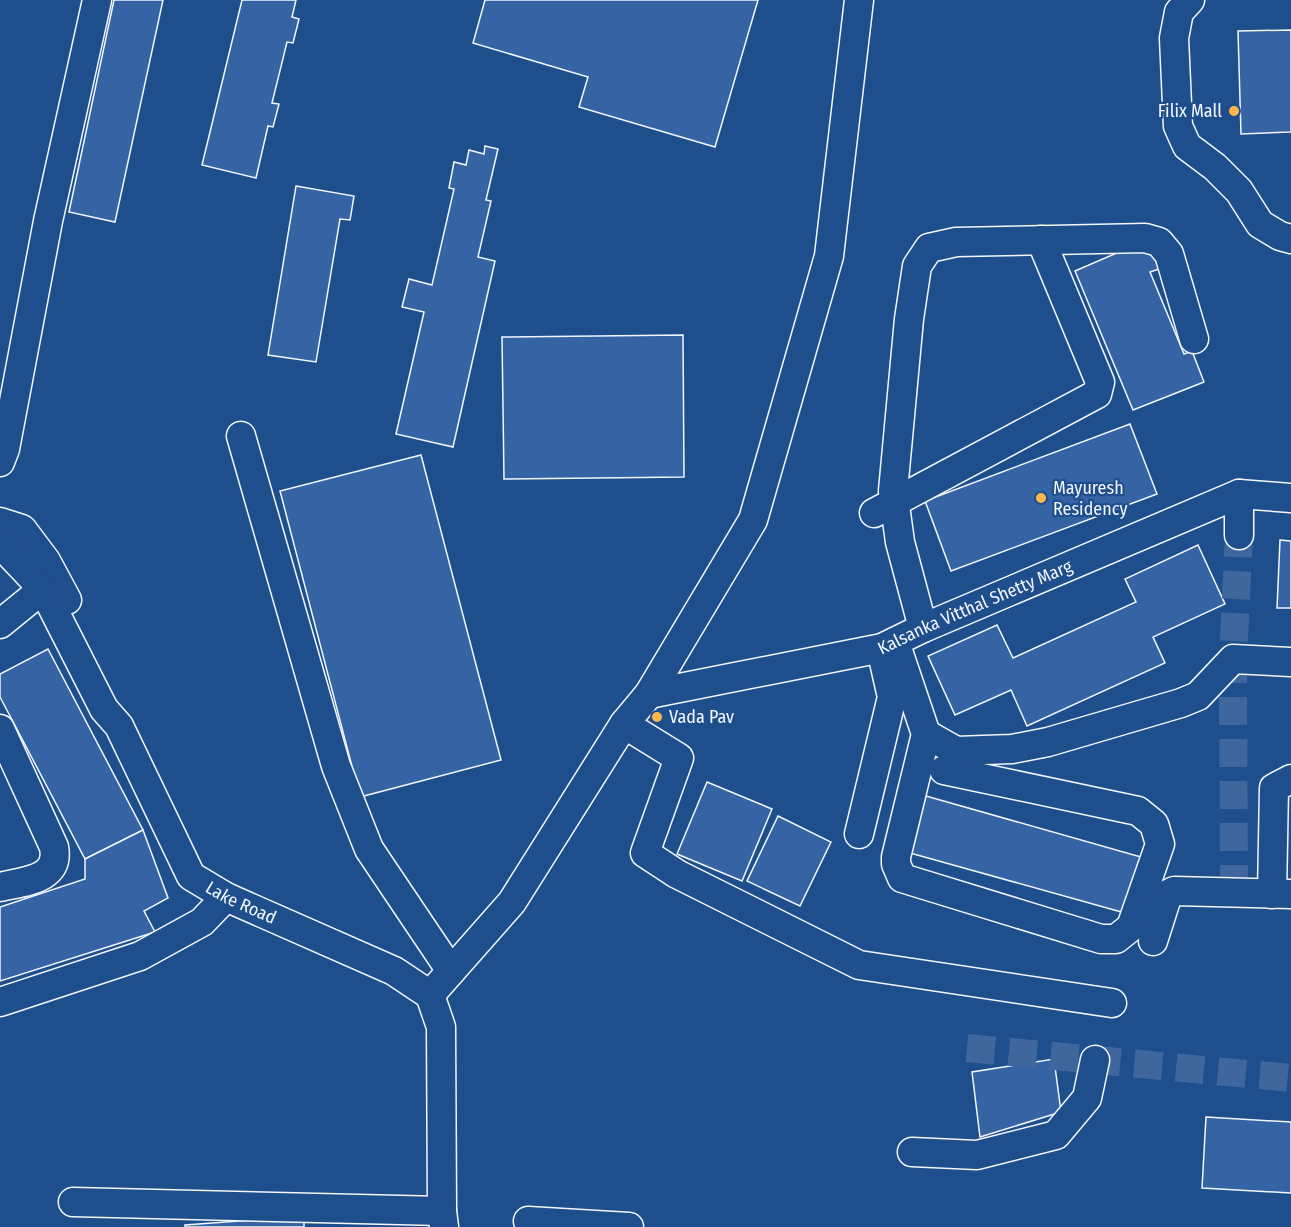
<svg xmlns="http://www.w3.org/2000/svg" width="1291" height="1227" font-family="'Fira Sans Condensed',sans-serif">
  <rect width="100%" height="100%" fill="#1f4e8c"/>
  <!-- building -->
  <g fill="#3563a3" stroke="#f2f6ff" stroke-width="1.5">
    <path d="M114,0H163L115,222L69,212Z"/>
    <path d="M242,0H296L292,17L299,19L293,43L287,42L272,103L279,104L273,127L268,126L256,178L202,165Z"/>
    <path d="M485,0H758L715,147L579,107L588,77L473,43Z"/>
    <path d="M1291,30V132L1241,134L1238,31Z"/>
    <path d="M485,146L498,149L486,200L491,201L478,257L495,261L453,447L396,434L424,312L402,307L409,279L432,285L454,189L449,188L454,162L466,165L469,150L484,154Z"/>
    <path d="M296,186L354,196L350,220L340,219L316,362L268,355Z"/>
    <path d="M1149,242L1159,269L1150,272L1184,354L1192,351L1204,382L1133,410L1075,271L1119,252Z"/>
    <path d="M683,335L684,477L504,479L502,337Z"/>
    <path d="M1130,424L1157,494L951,571L925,501Z"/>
    <path d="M421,455L501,760L360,797L280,491Z"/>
    <path d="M1280,540L1291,541V608H1277Z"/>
    <path d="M1198,545L1225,604L1153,637L1165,663L1027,726L1011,690L955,715L928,656L997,625L1013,658L1136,602L1125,579Z"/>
    <path d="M48,649L143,830L85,859L0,697V674Z"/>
    <path d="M707,782L772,809L742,881L677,854Z"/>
    <path d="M926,796L1141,857L1125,913L910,853Z"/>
    <path d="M778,816L831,842L800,906L747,881Z"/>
    <path d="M143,830L168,898L144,911L155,932L0,981V907L85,879V859Z"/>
    <path d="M1054,1059L1061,1112L980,1137L972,1072Z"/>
    <path d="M1206,1117L1291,1122V1193L1202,1188Z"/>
    <path d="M304,1216V1227H185V1225Z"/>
  </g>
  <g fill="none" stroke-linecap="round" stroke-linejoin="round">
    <!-- minor-tunnel -->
    <g stroke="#3f679d" stroke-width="28" stroke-dasharray="28 14" stroke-linecap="butt">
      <path d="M1234,893L1233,659L1239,535"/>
      <path d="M967,1048L1291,1078"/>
    </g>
    <!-- minor casing -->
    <g stroke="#f2f6ff" stroke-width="31">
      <g id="minor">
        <path d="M1190,0L1179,12L1174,38L1178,126L1187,146L1215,167L1239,191L1260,224L1280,236L1291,239"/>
        <path d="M241,436L336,766L369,849L451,971"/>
        <path d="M0,462L5,449L48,221L97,0"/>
        <path d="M1239,494V535"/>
        <path d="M874,513L1097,394L1100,382L1041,240"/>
        <path d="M0,522L22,529L46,561L67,600"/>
        <path id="s1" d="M0,540L5,549L43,589L104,709L119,726L191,876L226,897L394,971L430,995L441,1027L442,1211L444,1227"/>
        <path d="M0,624L43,589"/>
        <path d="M923,628L900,542L893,491L909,319L917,266L929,248L956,242L1145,238L1159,242L1169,254L1194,339"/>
        <path d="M895,642L926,734L896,857V864L902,878L1101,939H1116L1131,927L1160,844L1154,824L1138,811L944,770"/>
        <path id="s2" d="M649,694L882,648L923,628L1239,494L1291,498"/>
        <path d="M624,724L679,758L645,853L677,874L859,965L1112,1003"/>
        <path d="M0,729L54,847C60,880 25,881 0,887"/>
        <path d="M926,734L956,751L1012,749L1048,742L1181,703L1198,696L1233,659L1291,662"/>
        <path d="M859,834L892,697L884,662"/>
        <path d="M1272,894L1274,788L1291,779"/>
        <path d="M1153,941L1168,894L1174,891L1291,894"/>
        <path d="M430,995L512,902L624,724L649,694L753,520L829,256L859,0"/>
        <path d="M0,1002L140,956L202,922L226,897"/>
        <path d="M912,1152L977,1155L1056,1135L1087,1098L1095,1060"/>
        <path d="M73,1202L442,1211"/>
        <path d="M528,1221L629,1227"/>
      </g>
    </g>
    <!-- minor -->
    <use href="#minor" stroke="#1f4e8c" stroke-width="28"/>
  </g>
  <!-- markers -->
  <g fill="#ffb74d" stroke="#1f4e8c" stroke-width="2">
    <circle cx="1234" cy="111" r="6"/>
    <circle cx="1041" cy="498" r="6"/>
    <circle cx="657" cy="717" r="6"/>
  </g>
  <g text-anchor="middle" stroke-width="4.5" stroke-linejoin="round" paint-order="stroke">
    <!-- poi labels -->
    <g font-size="18" fill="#f2f6ff" stroke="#1f4e8c" text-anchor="start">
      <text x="1222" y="117" text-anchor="end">Filix Mall</text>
      <text x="1053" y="494">Mayuresh<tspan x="1053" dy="21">Residency</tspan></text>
      <text x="669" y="723">Vada Pav</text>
    </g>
    <!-- street labels -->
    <g font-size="18" fill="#f2f6ff" stroke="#1f4e8c">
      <text dy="6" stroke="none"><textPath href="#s2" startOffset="339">Kalsanka Vitthal Shetty Marg</textPath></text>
      <text dy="6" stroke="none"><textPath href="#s1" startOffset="446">Lake Road</textPath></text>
    </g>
  </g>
</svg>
